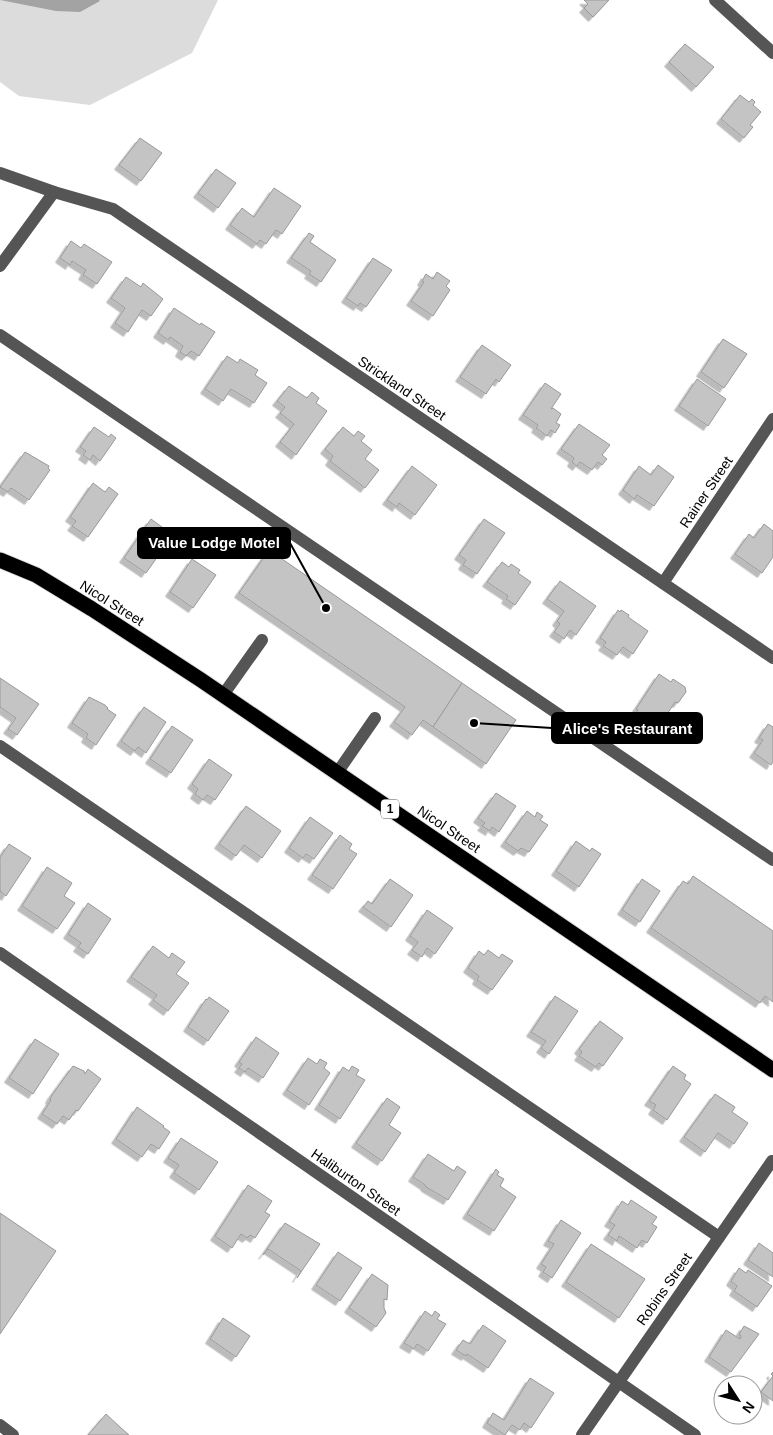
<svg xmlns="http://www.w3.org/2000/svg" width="773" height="1435" font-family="Arial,sans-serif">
  <defs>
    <filter id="shadow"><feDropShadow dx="-4.5" dy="4.5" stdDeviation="0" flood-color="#0004"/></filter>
  </defs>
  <rect width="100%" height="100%" fill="#fff"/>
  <!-- green -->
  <path fill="#dcdcdc" d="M0,0H218L192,53L90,105L19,96L0,82Z"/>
  <!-- water -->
  <path fill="#a3a3a3" d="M0,0H99L100,1L80,12L56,11Z"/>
  <!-- building -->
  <g fill="#c4c4c4" stroke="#999" filter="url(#shadow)">
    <path d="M584,0H609L593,17L584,8L588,4Z"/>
    <path d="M685,44L714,67L696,87L669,62Z"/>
    <path d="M740,95L749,102L752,99L755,102L753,105L761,112L750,125L753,127L744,138L721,119Z"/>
    <path d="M140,138L162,153L141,181L119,165Z"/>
    <path d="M216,169L236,183L218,208L198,193Z"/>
    <path d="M274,188L301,206L282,234L276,230L266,244L260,240L257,244L230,225L242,208L254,217Z"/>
    <path d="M309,233L314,236L310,242L336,260L321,282L309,274L311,271L291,258Z"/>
    <path d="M71,241L81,248L84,244L112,262L97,284L83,275L86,270L72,261L70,265L60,258Z"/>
    <path d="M373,258L392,270L366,307L360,303L358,306L346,298Z"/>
    <path d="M437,272L450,281L446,286L450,290L433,316L411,301L424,282L422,281L426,274L433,279Z"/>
    <path d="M126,277L141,287L143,283L163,299L151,316L142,310L128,332L115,323L125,308L111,298Z"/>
    <path d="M174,308L200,325L201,323L215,332L199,356L191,351L186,356L180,352L183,346L170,337L168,340L158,333Z"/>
    <path d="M723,339L747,354L724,388L701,372Z"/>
    <path d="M482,345L511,365L499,382L496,379L486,394L460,377Z"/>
    <path d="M227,356L238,363L240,359L258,370L255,375L267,383L254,403L231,389L223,401L205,389Z"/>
    <path d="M697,379L726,399L708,426L679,406Z"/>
    <path d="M545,383L561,394L551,409L553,408L561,414L556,423L560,425L555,433L551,430L547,436L536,428L538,425L523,415Z"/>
    <path d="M289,386L307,398L312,392L319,398L316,403L327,411L296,455L280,442L294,424L280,413L285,407L277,401Z"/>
    <path d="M579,424L610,445L602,455L607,459L602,465L598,462L592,470L580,462L577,466L572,462L574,458L561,449Z"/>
    <path d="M94,427L109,437L111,434L116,438L100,461L93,455L90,460L83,455L86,451L80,447Z"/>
    <path d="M343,427L354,436L358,431L365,436L361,441L372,450L365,459L379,470L365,488L330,461L333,456L325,449Z"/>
    <path d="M25,452L49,466L48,468L50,470L29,500L11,488L8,492L0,487Z"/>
    <path d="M658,465L674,477L654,506L637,495L634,499L623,490L639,466L651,475Z"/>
    <path d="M412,466L437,485L415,515L399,503L397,507L387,500Z"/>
    <path d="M93,483L105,492L109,487L118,494L88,537L72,526L76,521L70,517Z"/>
    <path d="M151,519L173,535L146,573L124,558Z"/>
    <path d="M484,519L505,533L477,574L463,565L466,560L459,555Z"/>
    <path d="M764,524L773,531V557L762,573L735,554L749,534L754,538Z"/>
    <path d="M269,550L462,683L433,727L423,720L412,735L394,722L405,707L239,593Z"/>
    <path d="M192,559L216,575L193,608L170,592Z"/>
    <path d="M502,562L509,567L511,564L520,570L518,573L531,582L515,605L506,599L508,596L487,582Z"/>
    <path d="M560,581L596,606L576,635L570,630L564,639L554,632L560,624L557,621L564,611L547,599Z"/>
    <path d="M618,610L620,612L621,610L629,615L628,617L648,631L633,654L623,647L617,655L603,646L606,642L600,638Z"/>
    <path d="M659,674L671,682L673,679L685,687L686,692L678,703L675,702L660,725L656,723L651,731L632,719L638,710L636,709Z"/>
    <path d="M0,678L39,704L17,735L8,729L16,718L0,707Z"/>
    <path d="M462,683L516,720L486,764L433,727Z"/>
    <path d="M89,697L105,705L108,708L107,709L116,715L96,745L86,738L88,734L72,723Z"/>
    <path d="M144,707L166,722L146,753L138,747L135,751L121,741Z"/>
    <path d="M768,724L773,727V762L771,765L754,753L763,740L759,738Z"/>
    <path d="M172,726L193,740L171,773L150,759Z"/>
    <path d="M209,759L232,775L215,800L207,795L203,800L195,794L198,789L192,784Z"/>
    <path d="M496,793L516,806L499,832L492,827L490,831L482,826L485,823L478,818Z"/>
    <path d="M246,806L281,831L262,858L244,845L236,856L219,844Z"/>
    <path d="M527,811L535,817L537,812L543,816L540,820L548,825L529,852L521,848L518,851L505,842Z"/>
    <path d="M310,817L333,833L314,859L306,854L303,858L289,848Z"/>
    <path d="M340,835L352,844L349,849L357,854L333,889L312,875Z"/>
    <path d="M576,841L590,851L592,848L601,854L579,887L556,871Z"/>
    <path d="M9,844L31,858L6,896L0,891V857Z"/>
    <path d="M47,867L72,883L64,896L75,903L57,929L22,906Z"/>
    <path d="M693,876L773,931V1002L765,996L760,1003L651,928L683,881L688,884Z"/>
    <path d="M390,879L413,895L391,927L363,907L368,901L372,904Z"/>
    <path d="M642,879L660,891L640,922L622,910Z"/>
    <path d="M88,903L111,919L88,954L78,947L81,943L68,934Z"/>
    <path d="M427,910L453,928L435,954L427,948L422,957L412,950L418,942L410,936Z"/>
    <path d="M153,946L169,958L172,953L185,962L176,974L189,983L168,1011L153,1000L157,995L131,977Z"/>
    <path d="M488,950L499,958L502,954L513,961L492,990L477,980L479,976L468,968L479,951L484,955Z"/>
    <path d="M555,996L578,1011L549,1054L541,1048L546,1041L531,1032Z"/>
    <path d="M209,997L229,1011L208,1041L188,1027L206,999L207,1000Z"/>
    <path d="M600,1021L623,1038L603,1066L599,1063L596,1067L579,1056L582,1052L579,1049Z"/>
    <path d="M256,1037L279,1053L263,1078L248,1068L245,1072L239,1068L242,1064L239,1062Z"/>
    <path d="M35,1039L59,1054L33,1094L9,1078Z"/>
    <path d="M308,1058L317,1064L320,1059L327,1063L324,1068L330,1073L309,1105L287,1090Z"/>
    <path d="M73,1066L84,1071L85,1074L88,1069L101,1079L78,1111L76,1110L69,1120L63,1116L57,1124L42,1114L51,1100L50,1099L52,1095Z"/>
    <path d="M352,1066L359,1070L356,1075L365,1080L340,1119L319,1105L343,1067L349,1071Z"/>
    <path d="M673,1066L686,1075L684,1079L691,1084L667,1120L653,1110L656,1105L649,1101Z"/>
    <path d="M715,1094L735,1107L732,1112L748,1123L734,1144L718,1133L705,1152L684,1137Z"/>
    <path d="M387,1098L400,1107L389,1125L401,1133L382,1161L356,1143Z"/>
    <path d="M137,1107L164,1126L163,1127L170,1132L159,1149L151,1144L142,1157L116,1139Z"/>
    <path d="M181,1138L218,1162L199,1190L174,1173L179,1165L168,1158Z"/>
    <path d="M428,1154L454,1171L457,1166L466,1172L448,1200L426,1187L425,1185L413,1177Z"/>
    <path d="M496,1169L499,1172L497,1175L504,1179L500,1186L516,1197L494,1231L467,1214Z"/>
    <path d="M248,1185L272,1201L265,1212L270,1215L255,1238L250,1235L247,1238L241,1234L232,1248L215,1236Z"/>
    <path d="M631,1200L657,1217L652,1224L657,1227L647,1243L642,1240L637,1248L619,1236L617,1241L608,1235L615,1225L609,1222L622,1201L628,1205Z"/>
    <path d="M0,1213L56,1251L0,1334Z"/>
    <path d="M561,1220L581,1233L552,1278L543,1272L546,1267L541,1264L554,1244L548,1241Z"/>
    <path d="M285,1223L320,1244L297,1278L301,1271L268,1249L263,1255Z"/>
    <path d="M759,1243L773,1253V1277L748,1260Z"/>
    <path d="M591,1244L645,1279L619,1318L566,1282Z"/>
    <path d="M338,1252L362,1268L340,1301L316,1285Z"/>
    <path d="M739,1268L746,1273L748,1270L772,1286L757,1307L734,1291L737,1286L731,1281Z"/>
    <path d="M372,1274L388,1285L387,1300L384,1299V1308L386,1313L376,1327L349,1308Z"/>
    <path d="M425,1311L432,1316L435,1311L440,1315L437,1319L446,1324L428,1351L417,1344L414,1349L404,1343Z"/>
    <path d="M223,1318L250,1336L236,1357L210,1339Z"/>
    <path d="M483,1325L506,1341L488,1368L467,1354L466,1356L456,1350L463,1340L470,1344Z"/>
    <path d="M744,1326L759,1334L731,1372L709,1357L726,1330L740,1339L741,1336L739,1334Z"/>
    <path d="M773,1372V1401L761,1392L773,1376L771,1374Z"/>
    <path d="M530,1378L554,1393L531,1428L524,1423L520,1430L512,1425L505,1435L487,1423L493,1413L504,1420Z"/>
    <path d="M106,1414L120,1427L129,1435H88Z"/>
  </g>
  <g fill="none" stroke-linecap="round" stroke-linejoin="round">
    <!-- highway casing -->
    <g stroke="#dbdbdb" stroke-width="17">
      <path id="highway" d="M0,560L36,575L92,609L201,680L773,1070"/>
    </g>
    <!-- minor -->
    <g stroke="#555" stroke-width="12">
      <path d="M715,0L773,53"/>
      <path d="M0,173L54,192L113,209L773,658"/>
      <path d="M0,266L54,192"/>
      <path d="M0,335L773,860"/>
      <path d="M663,583L773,419"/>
      <path d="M223,695L262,640"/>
      <path d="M0,746L719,1237"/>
      <path d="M337,773L375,718"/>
      <path d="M0,953L695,1435"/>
      <path d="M0,1425L13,1435"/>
      <path d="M582,1435L772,1161"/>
    </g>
    <!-- highway -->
    <use href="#highway" stroke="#000" stroke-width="15"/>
  </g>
  <g text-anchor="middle" stroke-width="5" stroke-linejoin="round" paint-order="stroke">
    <!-- shield labels -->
    <rect fill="#fff" stroke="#4c4c4c" stroke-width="1" x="381" y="799.5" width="18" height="19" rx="4"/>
    <g font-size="12" font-weight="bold" fill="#000">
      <text x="390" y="813">1</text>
    </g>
    <!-- street labels -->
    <g font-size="14" fill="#000" stroke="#fff">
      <text transform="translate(402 388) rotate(34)" y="5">Strickland Street</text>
      <text transform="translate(706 492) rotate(-56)" y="5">Rainer Street</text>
      <text transform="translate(112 603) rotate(32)" y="5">Nicol Street</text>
      <text transform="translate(449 829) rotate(34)" y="5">Nicol Street</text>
      <text transform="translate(356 1182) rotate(35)" y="5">Haliburton Street</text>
      <text transform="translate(664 1289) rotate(-55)" y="5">Robins Street</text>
    </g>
  </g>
  <!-- callouts -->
  <path fill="none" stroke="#000" stroke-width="2" d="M326 608L290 543M474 723L552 728"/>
  <g fill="#000" stroke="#fff" stroke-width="2">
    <circle cx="326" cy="608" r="5"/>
    <circle cx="474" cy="723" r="5"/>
  </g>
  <g fill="#000" stroke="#000" stroke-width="2">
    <rect x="138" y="528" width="152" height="30" rx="5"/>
    <rect x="552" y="713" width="150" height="30" rx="5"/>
  </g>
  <g font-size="15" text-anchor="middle" font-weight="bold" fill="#fff">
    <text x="214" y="548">Value Lodge Motel</text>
    <text x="627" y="734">Alice's Restaurant</text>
  </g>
  <!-- north arrow -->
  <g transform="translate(738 1400) rotate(126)"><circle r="24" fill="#ffffff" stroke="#999999"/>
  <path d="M0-4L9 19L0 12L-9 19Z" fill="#000000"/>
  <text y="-8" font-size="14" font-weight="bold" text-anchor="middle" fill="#000000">N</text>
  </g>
</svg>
